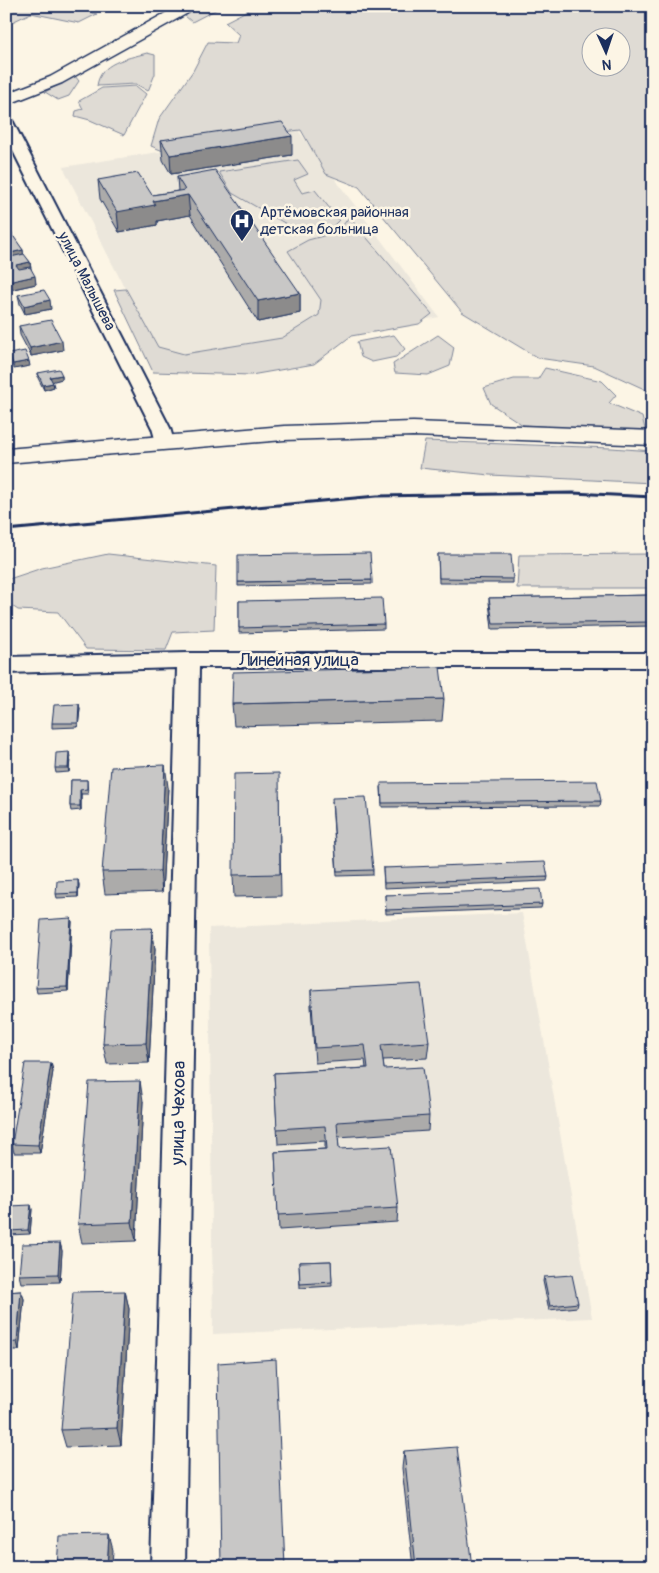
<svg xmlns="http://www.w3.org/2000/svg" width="659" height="1573" font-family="Pangolin,sans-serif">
  <rect width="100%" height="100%" fill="#fcf5e5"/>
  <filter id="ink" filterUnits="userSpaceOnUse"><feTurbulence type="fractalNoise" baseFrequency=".02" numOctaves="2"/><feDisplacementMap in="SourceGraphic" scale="10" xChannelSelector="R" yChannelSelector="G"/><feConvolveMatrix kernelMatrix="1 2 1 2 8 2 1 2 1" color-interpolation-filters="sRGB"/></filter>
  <g filter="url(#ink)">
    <!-- built -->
    <g fill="#ece7dc">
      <path d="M298,130L439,317L166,369L63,167Z"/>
      <path d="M522,913L592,1318L213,1334L209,928Z"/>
    </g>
    <!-- green -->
    <g fill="#dfdbd4" stroke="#7d8599" fill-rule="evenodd">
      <path d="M9,6H68L97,14L79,23L31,13L8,24Z"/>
      <path d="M199,6H223L192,22L185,16Z"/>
      <path d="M256,6H653V393L594,366L538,358L462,312L359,187L326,174L301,130L188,142L163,151L151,146L159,119L193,71L208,42L236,43L239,35L225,22ZM592,38H622V68H592Z"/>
      <path d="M147,53L155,55V74L148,91L136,84L97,86C100,62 126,59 147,53Z"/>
      <path d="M75,76L79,81L69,96L58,100L45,92Z"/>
      <path d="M136,86L146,94L124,135L90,120L75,116L76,111L83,109L79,101L102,88Z"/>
      <path d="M298,160L308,174L294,180L302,193L315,190L339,220L328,231L302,233L232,193L219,172Z"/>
      <path d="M349,217L432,314L419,324L351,336L314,364L251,375L153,372L114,290L126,289L158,347L184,354L282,338L319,315L321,300L288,251L308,240L338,232Z"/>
      <path d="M394,335L405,349L396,357L372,362L361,357L357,342Z"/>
      <path d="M438,335L454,347L450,366L428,375L395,373L393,364Z"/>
      <path d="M545,368L602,381L616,395L609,403L642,417L646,433L523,425L491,404L484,388L514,379H538Z"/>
      <path d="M425,441L611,448L653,451V483L490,475L420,468Z"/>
      <path d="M108,554L216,566L214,630L173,632L166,650L86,649L58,612L18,610L6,602V580L42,568Z"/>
      <path d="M653,554V588H517L519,555Z"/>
    </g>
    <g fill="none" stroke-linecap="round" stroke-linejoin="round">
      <!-- minor casing -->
      <g stroke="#1b2f5e" stroke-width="4">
        <g id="minor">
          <path d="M6,118L11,119L13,122L170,428L174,442L171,446L164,448L157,446L152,428L6,137Z"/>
          <path d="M188,653H653V667H199L185,1567H151L177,668L6,673V657Z"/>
        </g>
      </g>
      <!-- tertiary casing -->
      <g stroke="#1b2f5e" stroke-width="3">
        <path id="tertiary" d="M178,6H197L195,9L62,83L6,105V94L50,77Z"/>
      </g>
      <!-- secondary casing -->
      <g stroke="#1b2f5e" stroke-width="3">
        <path id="secondary" d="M413,422L653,431V445L413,436L284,440L6,463V449L284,426Z"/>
      </g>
      <!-- minor -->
      <use href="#minor" fill="#fcf5e5" fill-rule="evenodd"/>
      <!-- tertiary -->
      <use href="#tertiary" fill="#fcf5e5" fill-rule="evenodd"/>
      <!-- secondary -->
      <use href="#secondary" fill="#fcf5e5" fill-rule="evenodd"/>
      <!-- rail -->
      <path stroke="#1b2f5e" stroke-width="3" d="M6,530L377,496L573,493L653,497"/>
    </g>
    <!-- wall -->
    <g fill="#acabaa" stroke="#1b2f5e">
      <path d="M161,140L292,155L171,174L163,160Z"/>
      <path d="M177,177L300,293V313L258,322L190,215L157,221V225L119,232L100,199L98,180L152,195L178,191Z"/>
      <path d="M6,224L12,233V237L23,250V254L30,262L31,269L36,284L9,290L6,285Z"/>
      <path d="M18,295L51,309L25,314L20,304Z"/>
      <path d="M19,326L63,350L31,356L20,335Z"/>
      <path d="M38,373L62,375V379L52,381L54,387L44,390L38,378Z"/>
      <path d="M438,554L513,579V583H439Z"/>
      <path d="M372,580V584L238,586V582Z"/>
      <path d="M653,595V626L492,629L489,602V598Z"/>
      <path d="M239,601L384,624V629L239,633Z"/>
      <path d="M444,699L442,721L234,726L232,704Z"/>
      <path d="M79,704L80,709L78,727L52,728V723Z"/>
      <path d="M70,757L69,772L56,773L55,768Z"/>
      <path d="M71,780H87L88,794H81V810L71,811L70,806Z"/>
      <path d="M168,787L162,892L105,894L102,872Z"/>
      <path d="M381,787L601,801L600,806L382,807Z"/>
      <path d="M279,795L281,896L234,897L233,875Z"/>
      <path d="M332,802L373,870V875L337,876Z"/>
      <path d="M383,868L548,877L547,881L384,888Z"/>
      <path d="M78,880L79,885L78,897L57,898L56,894Z"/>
      <path d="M385,895L542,904L541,908L386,914Z"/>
      <path d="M71,918L72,922L68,991L37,993L36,988Z"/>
      <path d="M152,928L155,949L149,1063L107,1064L103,1044Z"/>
      <path d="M311,990L429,1042L427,1058L383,1060L384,1069L429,1116L428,1131L338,1137L339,1149L398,1208L397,1222L279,1230L275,1152L325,1149V1141L278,1144L274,1073L366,1068L365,1060L315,1063L311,1006Z"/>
      <path d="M51,1063L53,1071L40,1153H14L12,1144Z"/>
      <path d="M143,1101L136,1241L82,1243L78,1224Z"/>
      <path d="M32,1209L30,1234L9,1235L8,1231Z"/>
      <path d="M60,1243L62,1251L60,1282L21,1283L19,1275Z"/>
      <path d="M331,1261L332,1286L300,1288L299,1262Z"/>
      <path d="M544,1277L578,1303L577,1307L549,1310L543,1281Z"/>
      <path d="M21,1291L24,1299L19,1350H6V1292Z"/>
      <path d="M125,1291L129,1309L121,1445L66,1447L61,1430Z"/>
      <path d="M404,1451L472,1567H413L402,1468Z"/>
    </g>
    <!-- shaded-wall -->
    <g fill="#8c8b8b" stroke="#1b2f5e">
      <path d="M292,136V155L171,174L170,155Z"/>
      <path d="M188,195L190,215L157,221V225L119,232L117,212L153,201Z"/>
      <path d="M12,233L13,241L6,242V234Z"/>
      <path d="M23,250L24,259L6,263V254Z"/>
      <path d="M30,262L31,270L17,273L16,265Z"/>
      <path d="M35,276L36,284L9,290L8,282Z"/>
      <path d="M300,293V313L258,322V301Z"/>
      <path d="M50,300L51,309L25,314L24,306Z"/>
      <path d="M62,341L63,350L31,356L30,348Z"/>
      <path d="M29,361L30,366L14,369L13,364Z"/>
      <path d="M62,375V379L51,382L50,377Z"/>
      <path d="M53,383L54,387L44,390L43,385Z"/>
      <path d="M9,682L11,690L6,714V695Z"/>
      <path d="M79,704L80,709L78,727V723Z"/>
      <path d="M69,752L70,757L69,772L68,768Z"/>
      <path d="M165,765L168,787L162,892L160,871Z"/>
      <path d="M80,790L81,794V810L80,806Z"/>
      <path d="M78,880L79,885L78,897Z"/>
      <path d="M71,918L72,922L68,991L67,987Z"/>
      <path d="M152,928L155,949L149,1063L146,1043Z"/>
      <path d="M51,1063L53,1071L40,1153L38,1145Z"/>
      <path d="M140,1081L143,1101L136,1241L132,1222Z"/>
      <path d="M31,1205L32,1209L30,1234L28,1230Z"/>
      <path d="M60,1243L62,1251L60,1282L58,1274Z"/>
      <path d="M21,1291L24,1299L19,1350L17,1342Z"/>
      <path d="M125,1291L129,1309L121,1445L117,1428Z"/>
      <path d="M109,1535L113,1550L112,1567H107Z"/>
    </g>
    <!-- building -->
    <g fill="#c8c7c6" stroke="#1b2f5e">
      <path d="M282,122L292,136L170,155L161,140Z"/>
      <path d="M215,170L300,293L258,301L188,195L153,201L155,205L117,212L98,180L138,173L152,195L185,190L177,177Z"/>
      <path d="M6,224L12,233L6,234Z"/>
      <path d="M14,237L23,250L6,254V238Z"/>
      <path d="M24,254L30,262L16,265L19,269L30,267L35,276L8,282L6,279V258Z"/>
      <path d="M44,290L50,300L24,306L18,295Z"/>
      <path d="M51,320L62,341L30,348L19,326Z"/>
      <path d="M25,351L29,361L13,364L9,354Z"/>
      <path d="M59,369L62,375L50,377L53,383L43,385L38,373Z"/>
      <path d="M370,553L372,580L238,582V555Z"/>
      <path d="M438,554H511L513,579L439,578Z"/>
      <path d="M653,595V622L493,624L489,598Z"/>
      <path d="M382,598L384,624L239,628V601Z"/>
      <path d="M440,667L444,699L232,704L233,672Z"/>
      <path d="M6,682H9L6,695Z"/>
      <path d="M79,704L78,723H52L54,705Z"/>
      <path d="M69,752L68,768H55L56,753Z"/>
      <path d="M165,765L160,871L102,872L111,767Z"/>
      <path d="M279,773L280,874L233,875L234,774Z"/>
      <path d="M71,780H87V789L80,790V806H70Z"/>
      <path d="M597,781L601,801L382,803L381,783Z"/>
      <path d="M366,797L373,870L337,871L332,798Z"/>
      <path d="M545,862L548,877L384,883L383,868Z"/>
      <path d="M78,880V893L56,894L57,881Z"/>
      <path d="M540,889L542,904L386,910L385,895Z"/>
      <path d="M71,918L67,987L36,988L41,920Z"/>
      <path d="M152,928L146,1043L103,1044L111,929Z"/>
      <path d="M421,984L429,1042L381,1045L384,1069L423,1067L429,1116L337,1122L339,1149L391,1146L398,1208L278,1215L275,1152L327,1149L325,1126L277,1129L274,1073L368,1068L365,1045L315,1048L311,990Z"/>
      <path d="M25,1063H51L38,1145L12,1144Z"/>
      <path d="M140,1081L132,1222L78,1224L89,1082Z"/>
      <path d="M31,1205L28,1230L8,1231L10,1206Z"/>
      <path d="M60,1243L58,1274L19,1275L22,1244Z"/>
      <path d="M331,1261L332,1282L300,1284L299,1262Z"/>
      <path d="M572,1275L578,1303L550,1306L544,1277Z"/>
      <path d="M21,1291L17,1342L6,1343V1292Z"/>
      <path d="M125,1291L117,1428L61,1430L73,1292Z"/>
      <path d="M276,1359L285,1567H221L218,1363Z"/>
      <path d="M457,1447L472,1567H416L404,1451Z"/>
      <path d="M109,1535L107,1567H57L59,1536Z"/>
    </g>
  </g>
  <!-- icons -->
  <defs>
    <g id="hospital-pin" transform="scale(1.25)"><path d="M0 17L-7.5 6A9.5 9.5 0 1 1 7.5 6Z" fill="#1b2f5e" stroke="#fcf5e5"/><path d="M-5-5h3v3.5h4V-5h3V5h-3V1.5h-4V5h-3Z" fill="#fff"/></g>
  </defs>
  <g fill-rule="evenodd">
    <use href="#hospital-pin" x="242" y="221"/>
  </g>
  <g text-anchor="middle" stroke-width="5" stroke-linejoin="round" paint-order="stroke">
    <!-- far-poi labels -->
    <g font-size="15" fill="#1b2f5e" stroke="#fcf5e5" text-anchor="start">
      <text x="260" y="217">Артёмовская районная<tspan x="260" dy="17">детская больница</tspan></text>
    </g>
    <!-- far-street labels -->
    <g font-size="15" fill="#1b2f5e" stroke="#fcf5e5">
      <text transform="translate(87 281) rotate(63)" y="5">улица Малышева</text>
    </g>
    <!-- street labels -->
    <g font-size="18" fill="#1b2f5e" stroke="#fcf5e5">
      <text x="299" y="666">Линейная улица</text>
      <text transform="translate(178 1113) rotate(-89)" y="6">улица Чехова</text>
    </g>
  </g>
  <!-- margin -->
  <rect width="659" height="1573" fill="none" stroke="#fcf5e5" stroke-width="25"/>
  <rect x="12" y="12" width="634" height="1548" fill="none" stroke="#1b2f5e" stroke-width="2" filter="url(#ink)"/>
  <!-- north arrow -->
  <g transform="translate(606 52) rotate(177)"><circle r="24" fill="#fcf5e5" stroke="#a2a6af"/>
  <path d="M0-4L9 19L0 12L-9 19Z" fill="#1b2f5e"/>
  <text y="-8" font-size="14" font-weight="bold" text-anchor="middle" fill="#1b2f5e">N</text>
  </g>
</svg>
